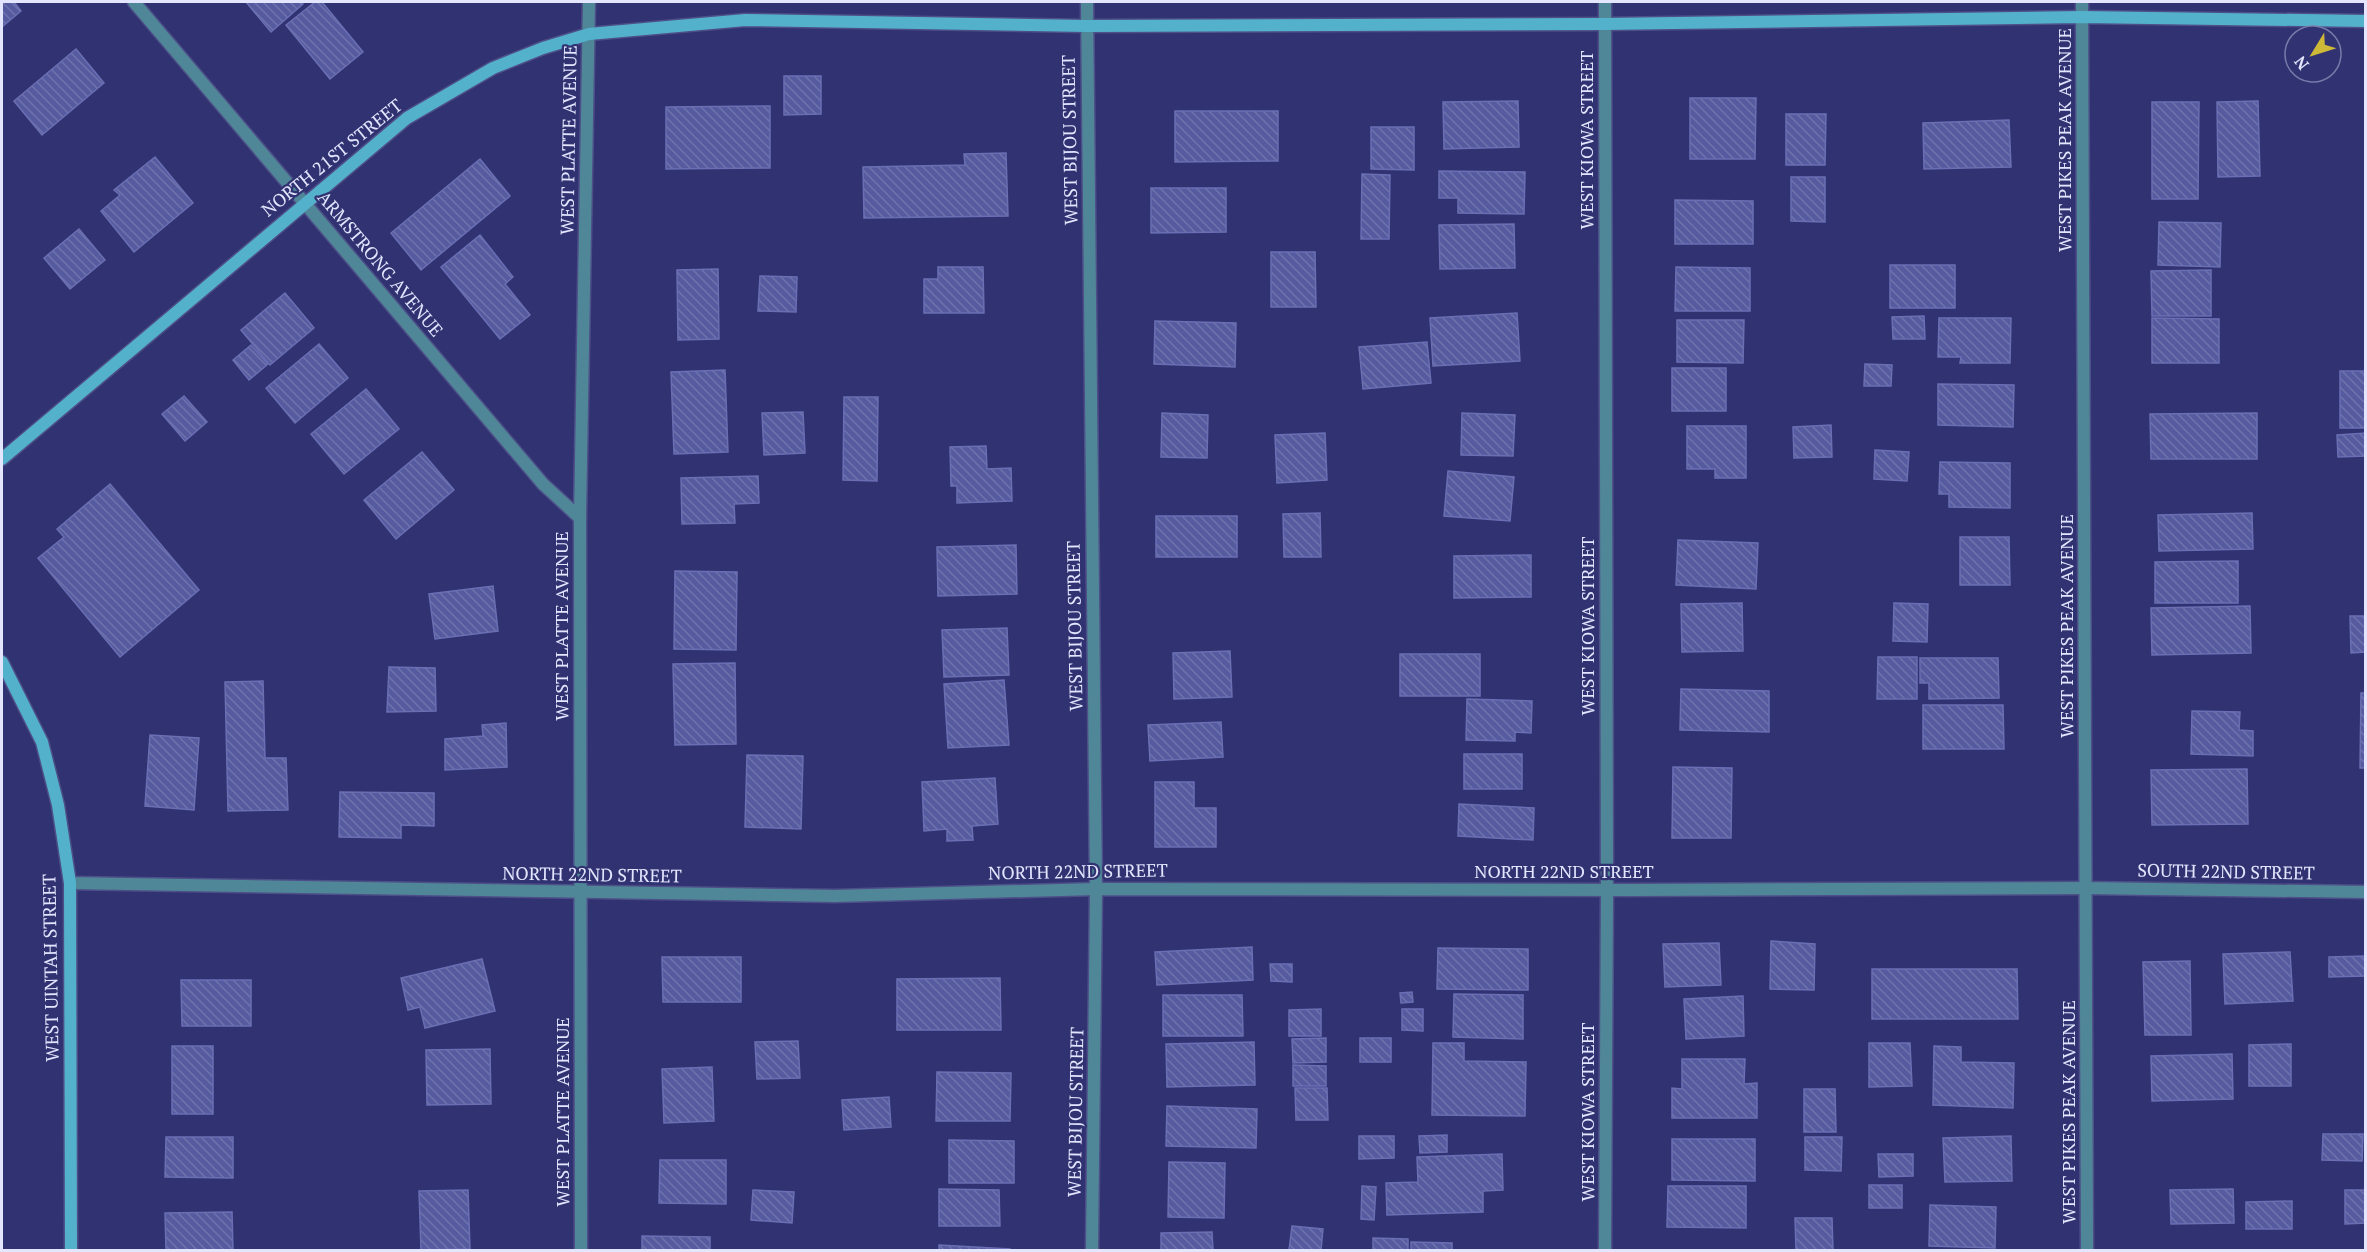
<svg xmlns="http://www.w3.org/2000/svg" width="2367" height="1252" font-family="'PT Serif',serif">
  <defs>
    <pattern id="building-back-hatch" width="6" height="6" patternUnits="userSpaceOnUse" patternTransform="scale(1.5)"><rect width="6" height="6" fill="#565a9e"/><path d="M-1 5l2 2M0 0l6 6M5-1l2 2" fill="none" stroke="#6e72ad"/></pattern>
  </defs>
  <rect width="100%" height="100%" fill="#313271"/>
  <!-- building -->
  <g fill="url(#building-back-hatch)" stroke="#6a6fb4" stroke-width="1.5">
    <path d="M2,2H14L21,11L2,27Z"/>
    <path d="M246,2H301L303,4L271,32Z"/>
    <path d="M315,2H322L363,52L330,79L286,25Z"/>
    <path d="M76,49L104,83L42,135L14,101Z"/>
    <path d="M784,76H821V114L784,115Z"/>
    <path d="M1690,98H1756L1755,159H1690Z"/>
    <path d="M1518,101L1519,147L1444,149L1443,102Z"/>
    <path d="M2258,101L2260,176L2218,177L2217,102Z"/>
    <path d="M2152,102H2199L2198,199H2152Z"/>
    <path d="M770,106V168L666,169V107Z"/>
    <path d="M1175,111H1278V161L1175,162Z"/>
    <path d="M1786,114H1826L1825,165H1786Z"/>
    <path d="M2009,120L2011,167L1924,169L1923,123Z"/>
    <path d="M1371,127H1414V170L1371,169Z"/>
    <path d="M1006,153L1008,216L864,218L863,167L965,165L964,154Z"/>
    <path d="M155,157L193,203L134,252L101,211L120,195L114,190Z"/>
    <path d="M480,159L510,196L421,270L391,233Z"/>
    <path d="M1439,171L1525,172L1524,214L1458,213V198H1439Z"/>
    <path d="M1362,174L1390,175L1389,239H1361Z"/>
    <path d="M1791,177H1825V222L1791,221Z"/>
    <path d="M1151,188H1226V232L1151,233Z"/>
    <path d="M1675,200L1753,201V244H1675Z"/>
    <path d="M2159,222L2221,223L2220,267L2158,265Z"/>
    <path d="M1514,224L1515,268L1440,269L1439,225Z"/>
    <path d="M79,229L105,260L70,289L44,258Z"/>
    <path d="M480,235L513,277L505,284L530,315L500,339L441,267Z"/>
    <path d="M1271,252H1315L1316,307H1271Z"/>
    <rect x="1890" y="265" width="65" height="43"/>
    <path d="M938,267H983L984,313H924V279H938Z"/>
    <path d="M1676,267L1750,268V311H1675Z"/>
    <path d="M718,269L719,339L678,340L677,270Z"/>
    <path d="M2211,270V316H2152L2151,271Z"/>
    <path d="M760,276L797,277L796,312L758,311Z"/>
    <path d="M285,293L314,328L270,365L241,330Z"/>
    <path d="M1517,313L1520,361L1433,366L1430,318Z"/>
    <path d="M1924,316L1925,339H1893L1892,317Z"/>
    <path d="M1939,318H2011L2010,363H1960L1961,357H1938Z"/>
    <path d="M2152,318L2219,319V363H2152Z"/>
    <path d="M1677,320H1744L1743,363L1677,362Z"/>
    <path d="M1155,321L1236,323L1235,367L1154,364Z"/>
    <path d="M1427,342L1431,383L1363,389L1359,347Z"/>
    <path d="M319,344L348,378L295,423L266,388Z"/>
    <path d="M251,345L268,364L249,380L233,360Z"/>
    <path d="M1865,364L1892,365L1891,386H1864Z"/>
    <rect x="1672" y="368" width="54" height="43"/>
    <path d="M725,370L728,452L674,454L671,372Z"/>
    <rect x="2340" y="371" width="26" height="57"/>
    <path d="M1938,384L2014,385L2013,427L1938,425Z"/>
    <path d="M366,389L399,429L344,474L311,434Z"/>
    <path d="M184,396L207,422L185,441L162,414Z"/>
    <path d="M844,397H878L877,481L843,480Z"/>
    <path d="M803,412L805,453L764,455L762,413Z"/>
    <path d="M1162,413L1208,415L1207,458L1161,457Z"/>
    <path d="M1462,413L1515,415L1513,456L1461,455Z"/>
    <path d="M2257,413V459H2151L2150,414Z"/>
    <path d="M1831,425L1832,457L1794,458L1793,427Z"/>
    <path d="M1687,426H1746V478H1715V469H1687Z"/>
    <path d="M1325,433L1327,480L1277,483L1275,435Z"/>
    <path d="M2366,433V456L2338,457L2337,435Z"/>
    <path d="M986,446L987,469L1011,468L1012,501L957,503V486H951L950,447Z"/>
    <path d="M1875,450L1909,452L1907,481L1874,479Z"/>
    <path d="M422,452L454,490L396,539L364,500Z"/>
    <path d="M1940,462L2010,463V508L1949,507V494H1939Z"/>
    <path d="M1448,471L1514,477L1510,521L1444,516Z"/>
    <path d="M758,476L759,503L734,504L735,523L682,524L681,478Z"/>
    <path d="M110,484L199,590L120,657L38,558L64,537L57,529Z"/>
    <path d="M1320,513L1321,557H1284L1283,514Z"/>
    <path d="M2252,513L2253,549L2159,551L2158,515Z"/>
    <rect x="1156" y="516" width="81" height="41"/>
    <path d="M1960,537H2009L2010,585H1960Z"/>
    <path d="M1678,540L1758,543L1756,589L1676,585Z"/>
    <path d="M1016,545L1017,594L938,596L937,547Z"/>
    <path d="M1531,555V597L1454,598V556Z"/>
    <path d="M2238,561V603H2155V562Z"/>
    <path d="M675,571L737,572L736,650L674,649Z"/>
    <path d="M493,586L498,631L435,639L429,594Z"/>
    <path d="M1742,603L1743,651L1682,652L1681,604Z"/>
    <path d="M1894,603L1928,604L1927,642L1893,641Z"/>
    <path d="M2250,606L2251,653L2152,655L2151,608Z"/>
    <path d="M2350,616H2366V652L2351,653Z"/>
    <path d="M1007,628L1009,675L944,677L942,630Z"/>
    <path d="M1230,651L1232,697L1174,699L1173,653Z"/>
    <rect x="1400" y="654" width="80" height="42"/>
    <path d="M1878,657H1917V699H1877Z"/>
    <path d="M1920,658H1998L1999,698L1929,699V683H1920Z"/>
    <path d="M735,663L736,744L675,745L673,664Z"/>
    <path d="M389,667L435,668L436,711L387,712Z"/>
    <path d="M1004,680L1009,745L948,748L944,684Z"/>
    <path d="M263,681L265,758H286L288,810L228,811L225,682Z"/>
    <path d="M1681,689L1769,691V732L1680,730Z"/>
    <path d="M2361,693H2366V768H2360Z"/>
    <path d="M1467,699L1532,701L1531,733L1515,732V741L1466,740Z"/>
    <path d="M1923,705H2003L2004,749H1923Z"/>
    <path d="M2192,711L2240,712L2239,730L2253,731V756L2191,754Z"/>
    <path d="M1221,722L1223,757L1150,761L1148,725Z"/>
    <path d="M506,723L507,767L445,770V739L483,736L482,725Z"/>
    <path d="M150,735L199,738L194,810L145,806Z"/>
    <rect x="1464" y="754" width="58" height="35"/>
    <path d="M747,755L803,756L801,829L745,827Z"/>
    <path d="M1673,767L1732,768L1731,838H1672Z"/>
    <path d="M2247,769L2248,824L2152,825L2151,770Z"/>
    <path d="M995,778L998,824L972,826L973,840L947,841V829L924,831L922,782Z"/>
    <path d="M1155,782H1194V808H1216V847H1155Z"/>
    <path d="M340,792L434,793V826L401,825V838L339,837Z"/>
    <path d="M1459,804L1534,808L1533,840L1458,836Z"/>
    <path d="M1771,941L1815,944L1814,990L1770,989Z"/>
    <path d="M1719,943L1721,985L1665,987L1663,944Z"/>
    <path d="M1252,947L1253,980L1157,985L1155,952Z"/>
    <path d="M1438,948L1528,949V990L1437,989Z"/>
    <path d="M2290,952L2293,1001L2225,1004L2223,954Z"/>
    <path d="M2366,956V976L2329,977V957Z"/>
    <path d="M662,957H741V1002H663Z"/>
    <path d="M482,959L495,1011L425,1028L420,1007L408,1010L401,978Z"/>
    <path d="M2190,961L2191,1035H2145L2143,962Z"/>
    <path d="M1270,964H1292V982L1271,981Z"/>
    <path d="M1872,969H2017L2018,1019H1872Z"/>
    <path d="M1000,978L1001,1030H897V979Z"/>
    <path d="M181,980H251V1026H182Z"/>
    <path d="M1412,992L1413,1002L1401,1003L1400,993Z"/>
    <path d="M1454,994L1523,995V1039L1453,1037Z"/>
    <path d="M1163,995H1242L1243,1036H1163Z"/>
    <path d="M1743,996L1744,1036L1686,1039L1684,999Z"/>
    <path d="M1321,1009V1036H1289V1010Z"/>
    <path d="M1402,1009H1423V1031L1402,1030Z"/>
    <path d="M1326,1038V1062L1293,1063L1292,1039Z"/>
    <rect x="1360" y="1038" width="31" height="24"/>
    <path d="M798,1041L800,1078L757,1079L755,1042Z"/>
    <path d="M1254,1042L1255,1085L1167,1087L1166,1044Z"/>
    <path d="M1433,1043H1464V1061L1526,1062L1525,1116L1432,1115Z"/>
    <path d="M1869,1043H1910L1912,1086L1869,1087Z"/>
    <path d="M2291,1044V1086H2249V1045Z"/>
    <rect x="172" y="1046" width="41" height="68"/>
    <path d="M1934,1046L1961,1047V1062L2014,1063L2013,1108L1933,1105Z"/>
    <path d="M490,1049L491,1104L427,1105L426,1050Z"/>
    <path d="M2232,1054L2233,1099L2152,1101L2151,1056Z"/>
    <path d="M1682,1059H1745L1744,1084L1757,1083V1118H1672V1088L1682,1089Z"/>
    <path d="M1293,1065L1326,1066V1086H1293Z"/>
    <path d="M712,1067L714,1121L664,1123L662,1069Z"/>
    <path d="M937,1072L1011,1073L1010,1121H936Z"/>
    <path d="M1295,1088H1327L1328,1120H1296Z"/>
    <path d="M1804,1089H1835L1836,1132H1804Z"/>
    <path d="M889,1097L891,1127L844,1130L842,1100Z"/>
    <path d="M1167,1106L1257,1109L1256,1148L1166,1146Z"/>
    <path d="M2323,1134H2363L2362,1161L2322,1160Z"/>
    <path d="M1447,1135V1152L1420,1153L1419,1136Z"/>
    <path d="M1359,1136H1394V1158L1359,1159Z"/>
    <path d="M2011,1136L2012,1181L1945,1182L1943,1138Z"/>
    <path d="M166,1137H233V1178L165,1177Z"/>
    <path d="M1805,1137H1842L1841,1171L1805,1170Z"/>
    <path d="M1672,1139H1755V1181L1672,1180Z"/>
    <path d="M949,1140L1014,1141V1183H949Z"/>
    <path d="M1502,1154L1503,1190L1483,1191V1212L1387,1215L1386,1183L1418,1182L1417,1157Z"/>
    <path d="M1878,1154H1913V1176L1879,1177Z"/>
    <path d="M660,1160H726V1204L659,1203Z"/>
    <path d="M1169,1162L1225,1163L1224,1218L1168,1217Z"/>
    <rect x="1869" y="1185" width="33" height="23"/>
    <path d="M1362,1186L1376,1187L1374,1220L1361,1219Z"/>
    <path d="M1668,1186H1746V1228L1667,1227Z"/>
    <path d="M939,1189L999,1190L1000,1226H939Z"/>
    <path d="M2233,1189L2234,1223L2171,1224L2170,1190Z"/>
    <path d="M468,1190L470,1249L421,1250L419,1191Z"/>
    <path d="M753,1190L794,1192L792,1223L751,1220Z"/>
    <path d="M2345,1190H2366V1223L2345,1224Z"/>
    <path d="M2292,1201V1229H2246V1202Z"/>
    <path d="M1930,1205L1996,1207L1995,1248L1929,1246Z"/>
    <path d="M232,1212L233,1250H166L165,1213Z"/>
    <path d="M1795,1218H1832L1833,1250H1796Z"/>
    <path d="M1292,1226L1323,1229L1321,1250H1289Z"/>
    <path d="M1212,1232L1213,1250H1161V1233Z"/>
    <path d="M642,1236L710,1237V1250H642Z"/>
    <path d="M1373,1238L1408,1239V1250H1373Z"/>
    <path d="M1411,1242L1452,1243V1250H1411Z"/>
    <path d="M939,1245L1010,1249V1250H939Z"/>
  </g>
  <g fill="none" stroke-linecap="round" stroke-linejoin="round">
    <!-- minor casing -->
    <g stroke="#4d4f88" stroke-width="15">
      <g id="minor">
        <path d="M134,2L543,484L580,518"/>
        <path d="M1087,2L1096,889L1092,1250"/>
        <path d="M1605,2L1607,890L1605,1250"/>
        <path d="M2082,2L2087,1250"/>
        <path d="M70,883L835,896L1096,889L1631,890L2086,888L2366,892"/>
        <path d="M581,1250L580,518L589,2"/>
      </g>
    </g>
    <!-- secondary casing -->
    <g stroke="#4d4f88" stroke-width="15">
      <g id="secondary">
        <path d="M2,459L407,118L493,68L543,48L589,34L745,20L1087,26L1604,24L2082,17L2366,21"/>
        <path d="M2,662L42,742L58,805L70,883L71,1250"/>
      </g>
    </g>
    <!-- minor -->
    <use href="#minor" stroke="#508798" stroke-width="12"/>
    <!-- secondary -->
    <use href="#secondary" stroke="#54b1cc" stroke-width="12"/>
  </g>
  <g text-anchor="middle" stroke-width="4.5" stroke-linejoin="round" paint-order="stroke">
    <!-- street labels -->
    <g font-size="18" fill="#e3e6fe" stroke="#313271">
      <text transform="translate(569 140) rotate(-89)" y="6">WEST PLATTE AVENUE</text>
      <text transform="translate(1070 140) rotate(-91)" y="6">WEST BIJOU STREET</text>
      <text transform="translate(1587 140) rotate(-90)" y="6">WEST KIOWA STREET</text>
      <text transform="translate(2065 140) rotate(-90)" y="6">WEST PIKES PEAK AVENUE</text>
      <text transform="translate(332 158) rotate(-39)" y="6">NORTH 21ST STREET</text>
      <text transform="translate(380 264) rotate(50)" y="6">ARMSTRONG AVENUE</text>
      <text transform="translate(562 626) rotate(-90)" y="6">WEST PLATTE AVENUE</text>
      <text transform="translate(1075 626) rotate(-91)" y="6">WEST BIJOU STREET</text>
      <text transform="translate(1588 626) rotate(-90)" y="6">WEST KIOWA STREET</text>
      <text transform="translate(2067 626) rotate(-90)" y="6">WEST PIKES PEAK AVENUE</text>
      <text transform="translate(1078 872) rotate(-1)" y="6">NORTH 22ND STREET</text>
      <text x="1564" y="878">NORTH 22ND STREET</text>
      <text transform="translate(2226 872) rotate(1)" y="6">SOUTH 22ND STREET</text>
      <text transform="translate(592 875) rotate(1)" y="6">NORTH 22ND STREET</text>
      <text transform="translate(51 968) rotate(-91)" y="6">WEST UINTAH STREET</text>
      <text transform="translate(563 1112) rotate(-90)" y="6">WEST PLATTE AVENUE</text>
      <text transform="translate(1076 1112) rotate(-89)" y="6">WEST BIJOU STREET</text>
      <text transform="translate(1588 1112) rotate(-90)" y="6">WEST KIOWA STREET</text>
      <text transform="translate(2069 1112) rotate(-90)" y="6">WEST PIKES PEAK AVENUE</text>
    </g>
  </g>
  <!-- border -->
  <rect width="2367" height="1252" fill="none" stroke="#e3e6fe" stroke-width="6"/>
  <!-- north arrow -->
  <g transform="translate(2313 54) rotate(232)"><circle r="28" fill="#313271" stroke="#787aa9" stroke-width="1.5"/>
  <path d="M0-4.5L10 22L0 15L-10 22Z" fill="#ceb837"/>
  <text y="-9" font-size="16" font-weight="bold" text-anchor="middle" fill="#e3e6fe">N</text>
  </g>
</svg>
